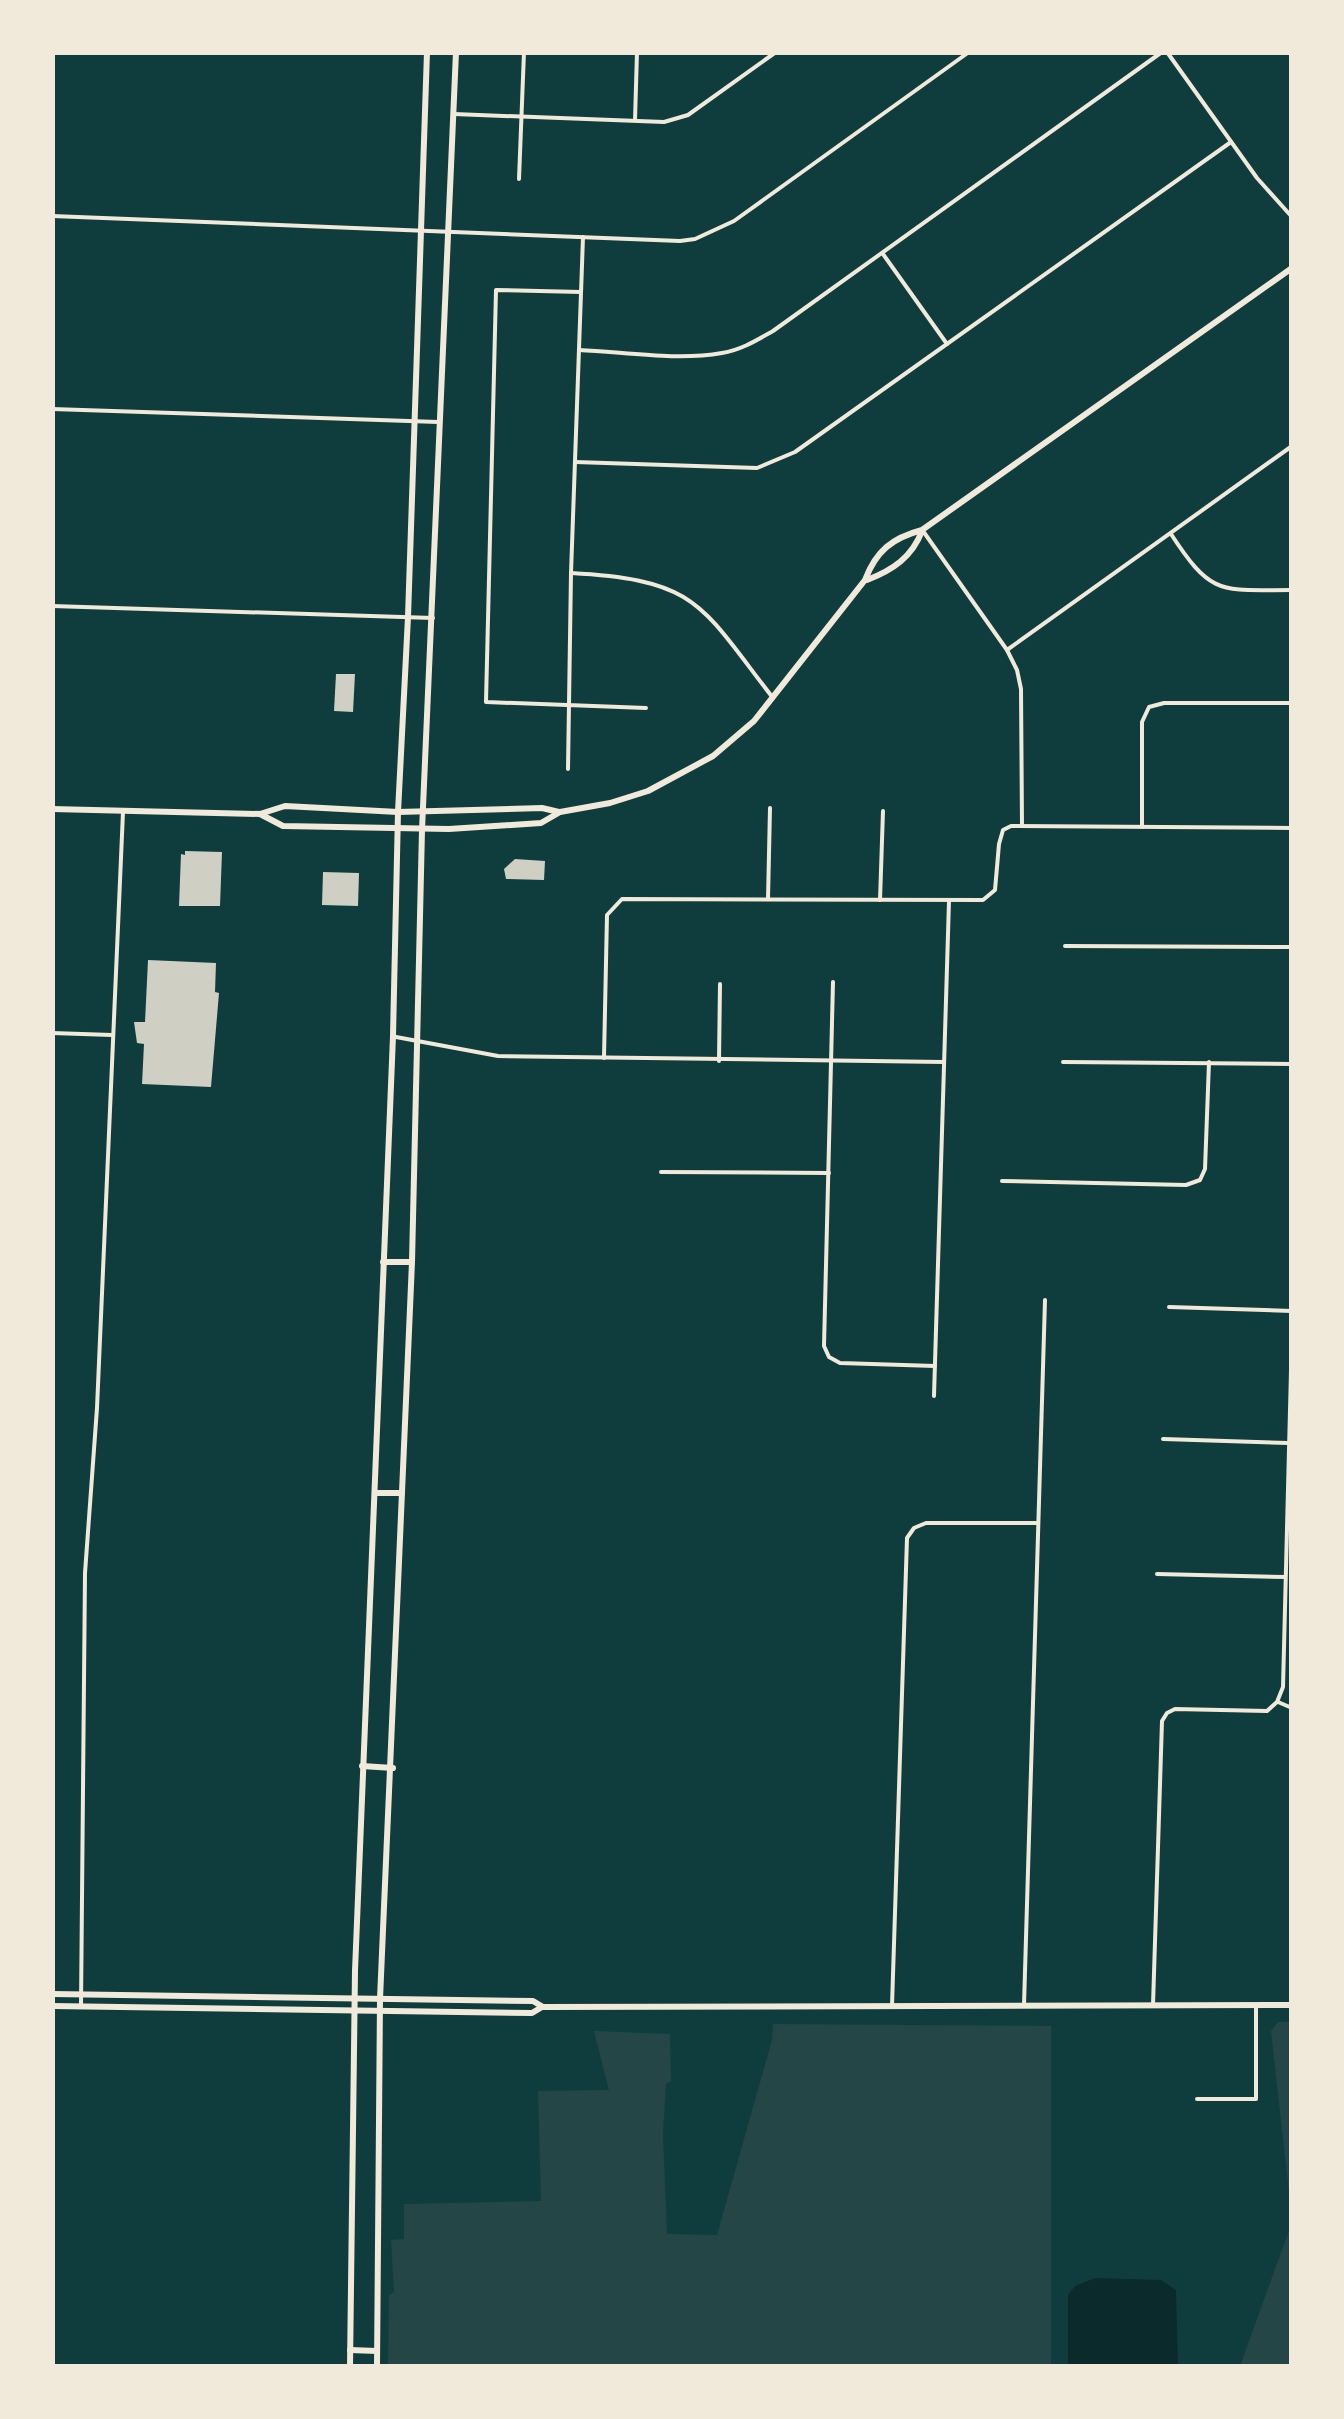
<svg xmlns="http://www.w3.org/2000/svg" width="1344" height="2419" font-family="Montserrat,sans-serif">
  <rect width="100%" height="100%" fill="#0f3d3e"/>
  <!-- green -->
  <g fill="#244646">
    <path d="M1278,2022H1291V2210L1271,2031Z"/>
    <path d="M773,2024L1051,2026V2366H388L389,2295L394,2292L391,2240L404,2239V2204L541,2201L538,2091L609,2090L594,2031L670,2034L671,2081L666,2084L663,2135L667,2234L717,2235L772,2040Z"/>
    <path d="M1291,2225V2366H1240Z"/>
  </g>
  <!-- water -->
  <path fill="#0a2a2b" d="M1095,2278L1161,2280L1176,2290L1178,2366H1068V2295L1075,2286Z"/>
  <!-- building -->
  <g fill="#cfcfc3">
    <path d="M336,674H355L353,712L334,711Z"/>
    <path d="M185,851L222,852L220,906H179L181,854L185,855Z"/>
    <path d="M515,859L545,861L544,880L506,879L504,869Z"/>
    <path d="M323,872L359,873L358,906L322,905Z"/>
    <path d="M148,960L216,963L215,992L219,993L211,1087L142,1084L144,1044L137,1043L134,1022H145Z"/>
  </g>
  <g fill="none" stroke-linecap="round" stroke-linejoin="round">
    <!-- minor -->
    <g stroke="#f1e9da" stroke-width="4">
      <path d="M1167,52L1257,178L1292,217"/>
      <path d="M454,114L664,122L688,115L776,52"/>
      <path d="M635,120L637,52"/>
      <path d="M519,179L524,52"/>
      <path d="M52,216L680,241L695,239L734,221L969,52"/>
      <path d="M883,254L947,344"/>
      <path d="M581,292L496,290L486,702L646,708"/>
      <path d="M579,350C625,352 677,361 722,353C741,350 757,340 773,331L1162,52"/>
      <path d="M52,409L438,422"/>
      <path d="M575,462L757,468L795,452L1231,142"/>
      <path d="M923,531L1007,650L1017,670L1021,689L1022,826"/>
      <path d="M1171,534C1212,597 1221,590 1292,590"/>
      <path d="M571,573C698,580 700,604 773,698"/>
      <path d="M52,606L433,618"/>
      <path d="M1007,650L1292,446"/>
      <path d="M568,769L571,573L583,237"/>
      <path d="M1142,827V722L1149,707L1164,703H1292"/>
      <path d="M768,899L770,808"/>
      <path d="M880,900L883,811"/>
      <path d="M1065,946L1292,947"/>
      <path d="M833,982L824,1346L829,1357L840,1363L935,1366"/>
      <path d="M52,1033L112,1035"/>
      <path d="M396,1037L498,1056L944,1062"/>
      <path d="M604,1058L607,915L622,899L983,900L995,890L999,844L1003,830L1011,826L1292,828"/>
      <path d="M719,1061L720,984"/>
      <path d="M1063,1062L1292,1064"/>
      <path d="M661,1172L829,1173"/>
      <path d="M1002,1181L1186,1185L1200,1180L1205,1169L1209,1062"/>
      <path d="M1169,1307L1292,1311"/>
      <path d="M934,1396L949,901"/>
      <path d="M1163,1439L1288,1443"/>
      <path d="M1157,1574L1285,1577"/>
      <path d="M1278,1702L1292,1708"/>
      <path d="M1024,2005L1045,1300"/>
      <path d="M1153,2005L1162,1721L1167,1713L1175,1709L1267,1711L1277,1702L1283,1687L1292,1331"/>
      <path d="M81,2006L85,1573L97,1408L123,812"/>
      <path d="M892,2006L907,1538L914,1528L926,1523H1038"/>
      <path d="M1197,2099H1256V2005"/>
    </g>
    <!-- secondary -->
    <g stroke="#f1e9da" stroke-width="6">
      <path d="M52,1994L533,2001L543,2007L1292,2005"/>
      <path d="M52,2006L532,2013L542,2007"/>
    </g>
    <!-- primary -->
    <g stroke="#f1e9da" stroke-width="6">
      <path d="M867,580C893,570 912,557 922,531"/>
      <path d="M52,809L260,814L285,806L398,812L542,808L559,812"/>
      <path d="M260,814L283,826L449,829L541,823L560,812L610,803L648,791L713,756L754,721L865,580C876,551 892,538 922,530L1292,268"/>
      <path d="M383,1262H411"/>
      <path d="M375,1493H402"/>
      <path d="M362,1766L393,1768"/>
      <path d="M350,2350L377,2351"/>
      <path d="M350,2366L355,1971L393,1036L398,812L408,617L427,52"/>
      <path d="M377,2366L380,1999L412,1262L422,830L456,52"/>
    </g>
  </g>
  <!-- border -->
  <rect width="1344" height="2419" fill="none" stroke="#f1e9da" stroke-width="110"/>
</svg>
